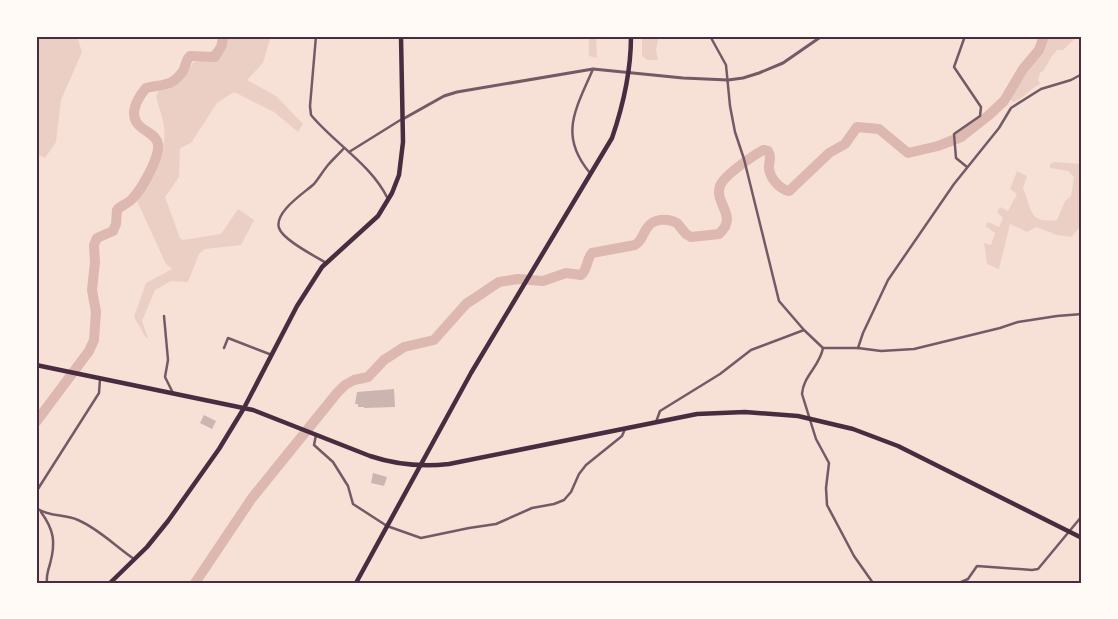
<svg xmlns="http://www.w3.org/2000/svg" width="1118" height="619" font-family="Figtree,sans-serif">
  <rect width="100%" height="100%" fill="#f7e1d7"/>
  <!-- green -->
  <g fill="#ebcfc5">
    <path d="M36,36H77L82,52L61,100L56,142L45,158L39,155L36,125Z"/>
    <path d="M218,36H271L263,63L247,80L276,96L303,124L298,132L274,112L234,92L217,103L191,143L180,148L179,177L165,197L180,238L183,240L221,234L238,209L254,220L241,245L205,249L199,254L188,282L171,281L155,290L142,321L148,338H146L134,317L146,283L172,269L166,264L136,199C153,181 167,152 164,127C163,117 158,106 156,96L159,90L170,89L193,63L205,58L216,46Z"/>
    <path d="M589,36H596L597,58L589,56Z"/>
    <path d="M642,36H659L656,50L658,60H647L642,56Z"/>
    <path d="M1045,36H1078L1063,50H1057L1052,56L1044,70L1040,73L1038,79L1040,84C1030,89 1023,99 1013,102L1010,99C1020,78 1038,59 1045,36Z"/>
    <path d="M1054,162L1082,164V225L1071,237L1057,235L1036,227L1027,232L1010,224L999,269L987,264L984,243L991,245L995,233L985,226L988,222L999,227L1003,218L997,212L1000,207L1008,211L1017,194L1010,189L1017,171L1027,176L1023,188C1032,207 1027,224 1057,220L1065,201L1071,196L1074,177L1068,171L1050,168V164Z"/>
  </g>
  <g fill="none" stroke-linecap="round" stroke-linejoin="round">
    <!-- river -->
    <g stroke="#dcb8b0" stroke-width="10">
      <path d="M36,422L89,351L94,340L96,312L92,290L95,262L94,245L97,238L113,231L116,224L117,210C121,205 128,204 132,199C142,189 160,157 158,144C156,135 148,133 142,128C127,117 136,100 146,88C163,84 172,87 183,71C186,66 185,61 190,56L215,57L222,45L223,36"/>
      <path d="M195,583L252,498L337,393L345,385L354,380L368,377L384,360L404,347L434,340L466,304L499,282L518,279L543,281L566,273L581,275C588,269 586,260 592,253L635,245C642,241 642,235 647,228C653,218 668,218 677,223L686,234L691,237L719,234C739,216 714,204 720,186C723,176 754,155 763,150L768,151C772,157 769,160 769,167C769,177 779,189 789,191L829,153L845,144L857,127L879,129L908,153L938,146L961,137L989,115L1004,101L1023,69L1039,50L1044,36"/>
    </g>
  </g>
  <!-- building -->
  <g fill="#ccb4b1">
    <path d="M394,389L395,407L364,408V407H358V404H355L357,392Z"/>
    <path d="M204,415L216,421L212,429L200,423Z"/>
    <path d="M373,473L387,477L384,486L371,483Z"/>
  </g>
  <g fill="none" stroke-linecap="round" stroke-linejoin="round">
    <!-- minor -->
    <g stroke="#755966" stroke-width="2.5">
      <path d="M316,36L310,106L311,115C335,144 371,164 388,199"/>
      <path d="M710,36L726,65L730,106L735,132L744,159L779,301L804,330L823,348H858L881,351L914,349L1000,328L1018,322L1057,316L1082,314"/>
      <path d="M965,36L954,67L981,107L980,116L954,134L956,158L967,167"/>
      <path d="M349,152L402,119"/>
      <path d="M590,173C558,135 576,109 593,69"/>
      <path d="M326,263C315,256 283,240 279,228C274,212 304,193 314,184C319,178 323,171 328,165C333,159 339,154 344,148"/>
      <path d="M164,316L168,360L165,377L173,393"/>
      <path d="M224,348L228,338L272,355"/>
      <path d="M823,348C820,366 803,376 802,394L816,439L829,463L826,488L827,505L854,556L873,583"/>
      <path d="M858,348L863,333L888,280L954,184L999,128L1011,108L1041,89L1071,80L1082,74"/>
      <path d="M656,422L660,411L720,374L751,350L804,330"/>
      <path d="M316,435L314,445L333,462L348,486L353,504L387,526L421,538L469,528L496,524L532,508L554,504L564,500L571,492L579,474L586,465L622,436L625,429"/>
      <path d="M36,492L99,393L100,379"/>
      <path d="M36,508C49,517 64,514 78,520C99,529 115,546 134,559"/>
      <path d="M41,512C54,530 56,542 50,564C48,570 46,576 47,583"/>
      <path d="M959,583L968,579L977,566L1032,570L1038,569L1082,516"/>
    </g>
    <!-- tertiary -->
    <path stroke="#755966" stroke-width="3" d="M403,119L444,96L457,92L593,69L683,78L728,80L743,78L759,73L783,63L822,36"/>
    <!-- primary -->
    <path stroke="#4a2c40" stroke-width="4.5" d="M36,365L253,410L370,456C397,465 422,467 449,464L697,414L745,412L798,416L853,429L898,446L1082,538"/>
    <!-- trunk -->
    <g stroke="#4a2c40" stroke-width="4.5">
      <path d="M110,583L147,547L168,521L219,449L244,408L297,306L322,267L378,216L392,193L399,175L403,142L401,36"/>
      <path d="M356,583L471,373L612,138C623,106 631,70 631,36"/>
    </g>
  </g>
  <!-- border -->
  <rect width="1118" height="619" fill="none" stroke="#fffaf5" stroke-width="75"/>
  <rect x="38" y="38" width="1042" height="544" fill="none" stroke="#4a2c40" stroke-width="2"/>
</svg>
